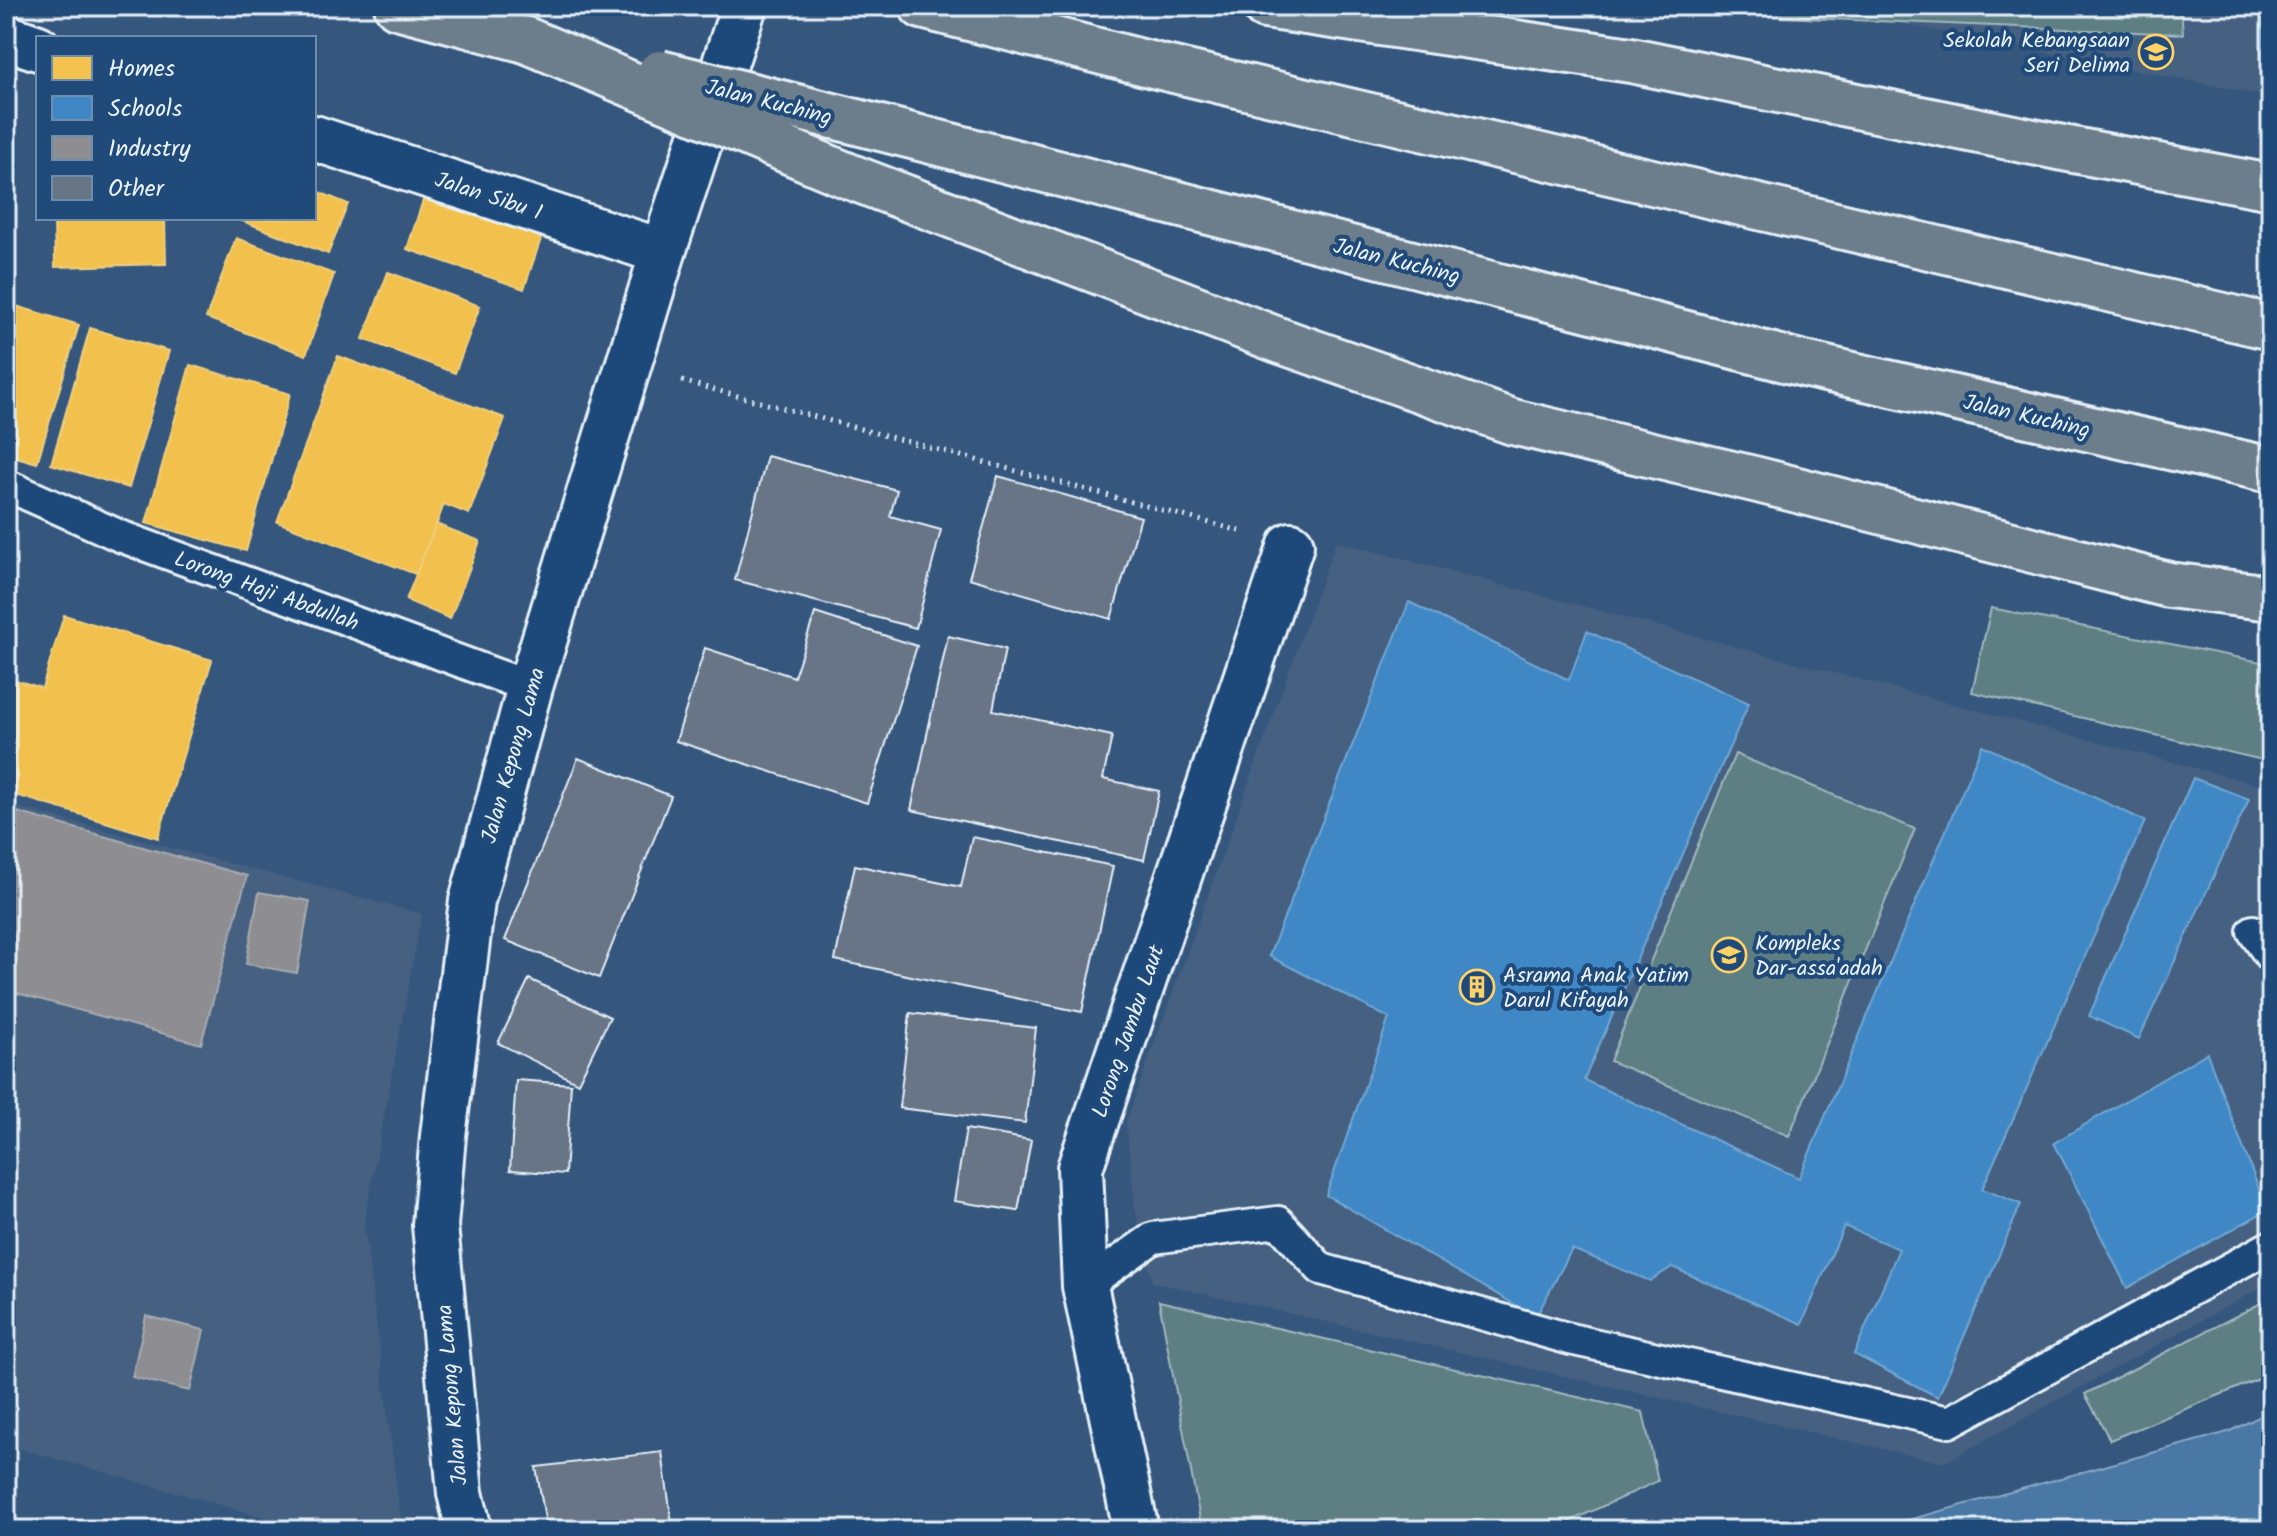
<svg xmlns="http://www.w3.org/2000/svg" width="2277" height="1536" font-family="Kalam,sans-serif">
  <rect width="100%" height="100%" fill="#35577e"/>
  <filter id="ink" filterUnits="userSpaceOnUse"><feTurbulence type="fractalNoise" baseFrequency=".0125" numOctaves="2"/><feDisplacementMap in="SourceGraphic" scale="16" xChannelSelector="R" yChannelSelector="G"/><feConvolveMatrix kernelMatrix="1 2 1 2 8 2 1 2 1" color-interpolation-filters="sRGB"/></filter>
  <g filter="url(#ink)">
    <!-- built -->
    <g fill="#446080">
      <path d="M1813,6H2271V97Z"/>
      <path d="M1336,541L2271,788V1282L1944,1463L1152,1282L1135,1208L1126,1122Z"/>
      <path d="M6,804L422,914L364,1224L402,1530H310L6,1445Z"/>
    </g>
    <!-- green -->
    <g fill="#5d7f84" stroke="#a2b8be" stroke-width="2">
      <path d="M1782,6H2181L2183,34L1781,17Z"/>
      <path d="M1991,608L2271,664V762L1972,692Z"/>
      <path d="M1735,754L1915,829L1789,1136L1610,1061Z"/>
      <path d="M2271,1298V1374L2110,1440L2085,1394Z"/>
      <path d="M1159,1301L1643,1412L1658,1481L1551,1530H1202Z"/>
    </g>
    <!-- water -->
    <path fill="#4a78a5" stroke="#89a8c6" stroke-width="2" d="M2271,1411V1530H1872L2228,1432Z"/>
    <!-- homes -->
    <g fill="#f2c14e" stroke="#efcf81" stroke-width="2">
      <path d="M314,190L348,204L328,254L237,219L314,218Z"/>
      <path d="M426,191L544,230L524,289L407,249Z"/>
      <path d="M54,218H165L166,264L55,267Z"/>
      <path d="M236,238L334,274L306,355L206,318Z"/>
      <path d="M388,272L480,306L455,373L363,339Z"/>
      <path d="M6,303L79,325L37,463L6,454Z"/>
      <path d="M90,328L169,351L129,488L51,464Z"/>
      <path d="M338,356L505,418L469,514L444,504L418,575L277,522Z"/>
      <path d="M190,365L290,394L246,551L146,523Z"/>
      <path d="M436,524L480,541L450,619L406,600Z"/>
      <path d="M64,615L212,660L158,838L6,792V677L42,688Z"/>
    </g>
    <!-- schools -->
    <g fill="#3f88c5" stroke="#72a8d4" stroke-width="2">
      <rect x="2263" y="6" width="8" height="56"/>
      <path d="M1409,602L1569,680L1587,631L1749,703L1584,1080L1799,1178L1982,745L2145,821L1982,1189L2021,1204L1938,1397L1854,1354L1899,1249L1844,1226L1802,1324L1672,1267L1650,1281L1572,1249L1536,1317L1326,1195L1389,1018L1269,956Z"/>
      <path d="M2193,778L2249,799L2139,1039L2089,1016Z"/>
      <path d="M2207,1053L2267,1210L2127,1288L2054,1143Z"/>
    </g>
    <!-- industry -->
    <g fill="#8d8d92" stroke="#a8abb1" stroke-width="2">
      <path d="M6,809L247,876L201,1044L6,990Z"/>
      <path d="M259,892L310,901L297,973L246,964Z"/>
      <path d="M146,1316L204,1330L190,1391L132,1377Z"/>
    </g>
    <!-- building -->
    <g fill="#677586" stroke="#e8f1f8" stroke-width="2">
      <path d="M767,456L897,490L890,516L941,530L916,628L735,580Z"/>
      <path d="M998,476L1141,517L1111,619L969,578Z"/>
      <path d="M815,613L917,646L867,803L676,741L705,648L794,677Z"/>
      <path d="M948,636L1005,649L993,710L1112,736L1103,779L1159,791L1144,860L911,810Z"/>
      <path d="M578,758L671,796L599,978L505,940Z"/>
      <path d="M972,837L1113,866L1082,1012L835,960L855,865L961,887Z"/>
      <path d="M529,979L610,1017L578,1083L498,1043Z"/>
      <path d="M910,1013L1036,1028L1025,1123L899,1108Z"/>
      <path d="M516,1080L571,1084L565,1174L510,1170Z"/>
      <path d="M966,1129L1031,1140L1018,1211L954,1201Z"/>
      <path d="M662,1452L673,1530H547L536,1467Z"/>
    </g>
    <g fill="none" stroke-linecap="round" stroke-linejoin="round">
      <!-- lane casing -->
      <g stroke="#e8f1f8" stroke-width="36">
        <g id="lane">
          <path d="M6,485L120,536L530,687"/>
          <path d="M2253,931L2271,957"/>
          <path d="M1085,1286L1153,1238L1278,1222L1321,1269L1570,1339L1949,1422L2271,1246"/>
        </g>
      </g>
      <!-- street casing -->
      <g stroke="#e8f1f8" stroke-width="50">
        <g id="street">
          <path d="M6,37L38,48"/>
          <path d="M314,138L663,252"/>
          <path d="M1136,1530L1085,1286L1080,1168L1291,545"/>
        </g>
      </g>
      <!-- secondary casing -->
      <g stroke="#e8f1f8" stroke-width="50">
        <path id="secondary" d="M469,1530L460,1493L435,1225L443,1136L472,901L530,687L663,252L744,6"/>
      </g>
      <!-- highway casing -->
      <g stroke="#e8f1f8" stroke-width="50">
        <g id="highway">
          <path d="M397,6L526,40"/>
          <path d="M922,6L1161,67L2271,327"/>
          <path d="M1265,6L1631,60L2063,148L2271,187"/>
          <path d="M861,123L1804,364L2271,470"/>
          <path d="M846,175L1278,340L1513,422L1758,480L2169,585L2271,598"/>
        </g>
      </g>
      <!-- path -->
      <path stroke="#e8f1f8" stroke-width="5" stroke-dasharray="2 6" stroke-linecap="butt" d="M682,381L1240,531"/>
      <!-- lane -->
      <use href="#lane" stroke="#1f4a7a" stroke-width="30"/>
      <!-- street -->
      <use href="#street" stroke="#1f4a7a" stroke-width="44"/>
      <!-- secondary -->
      <use href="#secondary" stroke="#1f4a7a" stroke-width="44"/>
      <!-- highway -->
      <use href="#highway" stroke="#6c7d8b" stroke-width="44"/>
      <!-- highway-bridge casing -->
      <g stroke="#e8f1f8" stroke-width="50" stroke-linecap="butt">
        <g id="highway-bridge">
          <path d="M526,40L846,175"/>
          <path d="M660,73L861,123"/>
        </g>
      </g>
      <!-- highway-bridge -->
      <use href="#highway-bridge" stroke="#6c7d8b" stroke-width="44"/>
    </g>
  </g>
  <!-- icons -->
  <defs>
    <g id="school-ring" transform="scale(1.8)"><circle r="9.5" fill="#1f4a7a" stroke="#ffd166" stroke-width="1.5"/><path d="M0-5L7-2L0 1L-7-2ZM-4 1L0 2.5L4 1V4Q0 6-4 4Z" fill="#ffd166"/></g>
    <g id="building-ring" transform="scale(1.8)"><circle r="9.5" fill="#1f4a7a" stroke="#ffd166" stroke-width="1.5"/><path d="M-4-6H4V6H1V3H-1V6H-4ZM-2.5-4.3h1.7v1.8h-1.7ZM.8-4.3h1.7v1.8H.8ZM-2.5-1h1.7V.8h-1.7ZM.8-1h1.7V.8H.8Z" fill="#ffd166"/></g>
  </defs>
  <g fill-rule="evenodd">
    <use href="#school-ring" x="2156" y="52"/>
    <use href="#school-ring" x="1729" y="955"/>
    <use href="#building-ring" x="1477" y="987"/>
  </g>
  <g text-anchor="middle" stroke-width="8" stroke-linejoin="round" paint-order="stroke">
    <!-- poi labels -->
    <g font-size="22" fill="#e8f1f8" stroke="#1f4a7a" text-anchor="start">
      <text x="2130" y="47" text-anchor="end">Sekolah Kebangsaan<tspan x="2130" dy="25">Seri Delima</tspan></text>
      <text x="1755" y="950">Kompleks<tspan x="1755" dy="25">Dar-assa'adah</tspan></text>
      <text x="1503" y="982">Asrama Anak Yatim<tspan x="1503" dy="25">Darul Kifayah</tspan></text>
    </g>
    <!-- street labels -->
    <g font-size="22" fill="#e8f1f8" stroke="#1f4a7a">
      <text transform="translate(769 101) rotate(14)" y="8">Jalan Kuching</text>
      <text transform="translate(489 195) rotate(18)" y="8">Jalan Sibu 1</text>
      <text transform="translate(1397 260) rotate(14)" y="8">Jalan Kuching</text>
      <text transform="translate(2027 415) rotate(13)" y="8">Jalan Kuching</text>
      <text transform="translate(267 590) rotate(20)" y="8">Lorong Haji Abdullah</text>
      <text transform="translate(512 755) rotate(-74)" y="8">Jalan Kepong Lama</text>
      <text transform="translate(1127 1031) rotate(-71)" y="8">Lorong Jambu Laut</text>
      <text transform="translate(451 1395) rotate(-95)" y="8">Jalan Kepong Lama</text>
    </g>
  </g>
  <!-- margin -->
  <rect width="2277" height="1536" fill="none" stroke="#1f4a7a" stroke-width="32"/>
  <rect x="16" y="16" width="2245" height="1504" fill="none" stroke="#e8f1f8" stroke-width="3" filter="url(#ink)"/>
  <!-- legend -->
  <rect x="36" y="36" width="280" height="184" fill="#1f4a7a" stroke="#6f8dac" stroke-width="2"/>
  <rect x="52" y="56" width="40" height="24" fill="#f2c14e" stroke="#6f8dac" stroke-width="2"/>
  <text x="108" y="76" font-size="24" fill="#e8f1f8">Homes</text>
  <rect x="52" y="96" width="40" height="24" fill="#3f88c5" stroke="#6f8dac" stroke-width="2"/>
  <text x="108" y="116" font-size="24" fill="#e8f1f8">Schools</text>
  <rect x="52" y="136" width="40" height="24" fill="#8d8d92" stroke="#6f8dac" stroke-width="2"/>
  <text x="108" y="156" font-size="24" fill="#e8f1f8">Industry</text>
  <rect x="52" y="176" width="40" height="24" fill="#677586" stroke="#6f8dac" stroke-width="2"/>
  <text x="108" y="196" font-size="24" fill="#e8f1f8">Other</text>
</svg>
